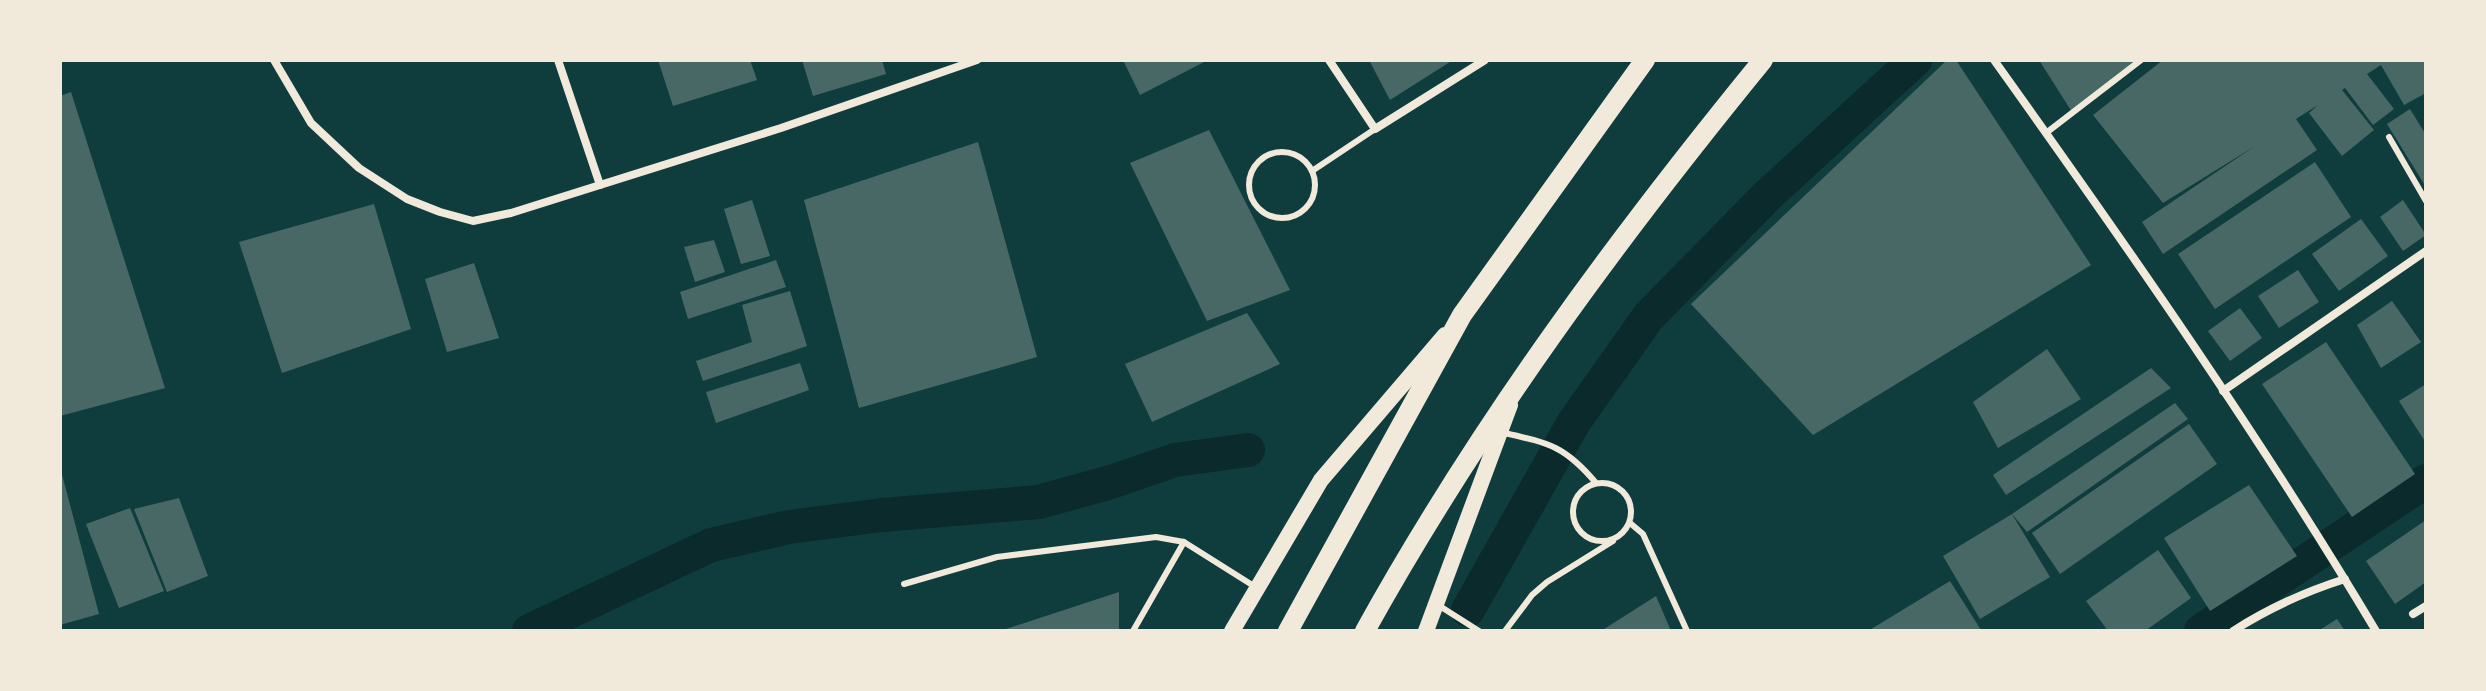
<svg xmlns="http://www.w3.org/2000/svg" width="2486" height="691" font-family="Mulish,sans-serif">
  <rect width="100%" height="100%" fill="#0f3d3e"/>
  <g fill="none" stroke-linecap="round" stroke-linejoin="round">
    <!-- canal -->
    <g stroke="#0a2a2b" stroke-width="34">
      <path d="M1468,610L1574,422L1649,316L1767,196L1915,60"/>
      <path d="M529,631L711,545L789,527L882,515L1039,502L1111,482L1175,460L1248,450"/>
      <path d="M2201,631L2426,481"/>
    </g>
  </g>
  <!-- building -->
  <g fill="#486865">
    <path d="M658,60H750L757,80L673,106Z"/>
    <path d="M802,60H882L886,74L813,96Z"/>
    <path d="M1123,60H1208L1140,95Z"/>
    <path d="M1369,60H1453L1390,100Z"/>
    <path d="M1947,60H1956L2091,265L1813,435L1691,304Z"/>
    <path d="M2039,60H2141L2072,112Z"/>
    <path d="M2163,60H2426V93L2404,105L2381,65L2367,74L2394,109L2373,125L2345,88L2342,90L2374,130L2342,156L2309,113L2318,105L2296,119L2317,150L2163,254L2142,222L2255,146L2163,203L2093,115Z"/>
    <path d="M71,92L165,388L60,416V96Z"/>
    <path d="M2410,109L2426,135V187L2387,124Z"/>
    <path d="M1209,130L1290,290L1207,321L1130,163Z"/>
    <path d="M978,142L1037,357L859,408L804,200Z"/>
    <path d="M2315,162L2351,217L2215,309L2178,254Z"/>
    <path d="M752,200L770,256L741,264L724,209Z"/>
    <path d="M2403,200L2426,235L2403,251L2380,217Z"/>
    <path d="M374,204L411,329L282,373L239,242Z"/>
    <path d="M2361,219L2388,256L2339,291L2312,254Z"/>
    <path d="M714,240L725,272L695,282L684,247Z"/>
    <path d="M776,260L786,287L688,319L680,292Z"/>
    <path d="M474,263L499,338L447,352L425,279Z"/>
    <path d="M2298,270L2319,302L2279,328L2258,296Z"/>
    <path d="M790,291L807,346L703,381L696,361L752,342L742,305Z"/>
    <path d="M2392,301L2421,342L2381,368L2357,325Z"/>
    <path d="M2240,308L2262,338L2230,361L2208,331Z"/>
    <path d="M1247,313L1280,364L1152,422L1125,364Z"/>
    <path d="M2326,342L2415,474L2352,517L2262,384Z"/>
    <path d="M2047,349L2081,399L1998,448L1973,402Z"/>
    <path d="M800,363L809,390L716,423L706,392Z"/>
    <path d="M2151,368L2171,388L2006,495L1993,475Z"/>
    <path d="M2426,384V443L2399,401Z"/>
    <path d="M2175,403L2188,419L2027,532L2012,514Z"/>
    <path d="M2189,424L2217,464L2060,574L2032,533Z"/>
    <path d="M60,467L99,614L60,625Z"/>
    <path d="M2249,485L2297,556L2210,611L2164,538Z"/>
    <path d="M179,498L208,576L167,592L134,509Z"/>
    <path d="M130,508L164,591L119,608L86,524Z"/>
    <path d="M2012,514L2050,577L1980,619L1943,556Z"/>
    <path d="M2426,520V582L2395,604L2366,561Z"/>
    <path d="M2158,550L2191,598L2145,631H2108L2086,601Z"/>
    <path d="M1950,581L1981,630L1980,631H1868Z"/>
    <path d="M1119,592V631H1003V630Z"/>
    <path d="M1656,596L1671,631H1601Z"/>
    <path d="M2337,619L2345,631H2318Z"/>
  </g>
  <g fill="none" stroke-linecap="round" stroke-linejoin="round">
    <!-- service -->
    <g stroke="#f1e9da" stroke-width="6">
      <path d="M2046,133L2141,60"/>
      <path d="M2389,137L2426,201"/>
      <circle cx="1282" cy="185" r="33"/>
      <path d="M1312,171L1375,129"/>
      <path d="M1504,433C1549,443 1565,446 1596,483"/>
      <circle cx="1602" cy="512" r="29"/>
      <path d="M1630,523L1643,534L1687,631"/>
      <path d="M904,584L997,557L1156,537L1184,542L1257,588"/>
      <path d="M1438,605L1479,631"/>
      <path d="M1133,631L1184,542"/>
      <path d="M1505,631L1532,595L1547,582L1613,541"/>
    </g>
    <!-- minor -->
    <g stroke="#f1e9da" stroke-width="8">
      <path d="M274,60L311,123L359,168L407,199L440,212L473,221L511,213L781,128L977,60"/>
      <path d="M558,60L600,185"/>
      <path d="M1329,60L1375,129L1485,60"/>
      <path d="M1994,60C2127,246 2259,435 2376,631"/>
      <path d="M2223,391L2426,251"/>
      <path d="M2413,614L2426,606"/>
      <path d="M2233,631C2269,608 2304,592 2345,579"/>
    </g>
    <!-- secondary -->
    <g stroke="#f1e9da" stroke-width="16">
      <path d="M1232,631L1321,480L1445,335"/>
      <path d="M1426,631L1510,405"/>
    </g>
    <!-- primary -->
    <g stroke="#f1e9da" stroke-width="20">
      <path d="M1288,631L1462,315L1645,60"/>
      <path d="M1365,631C1478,427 1616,240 1763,60"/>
    </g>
  </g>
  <!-- border -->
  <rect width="2486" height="691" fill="none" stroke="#f1e9da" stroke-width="124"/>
</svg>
